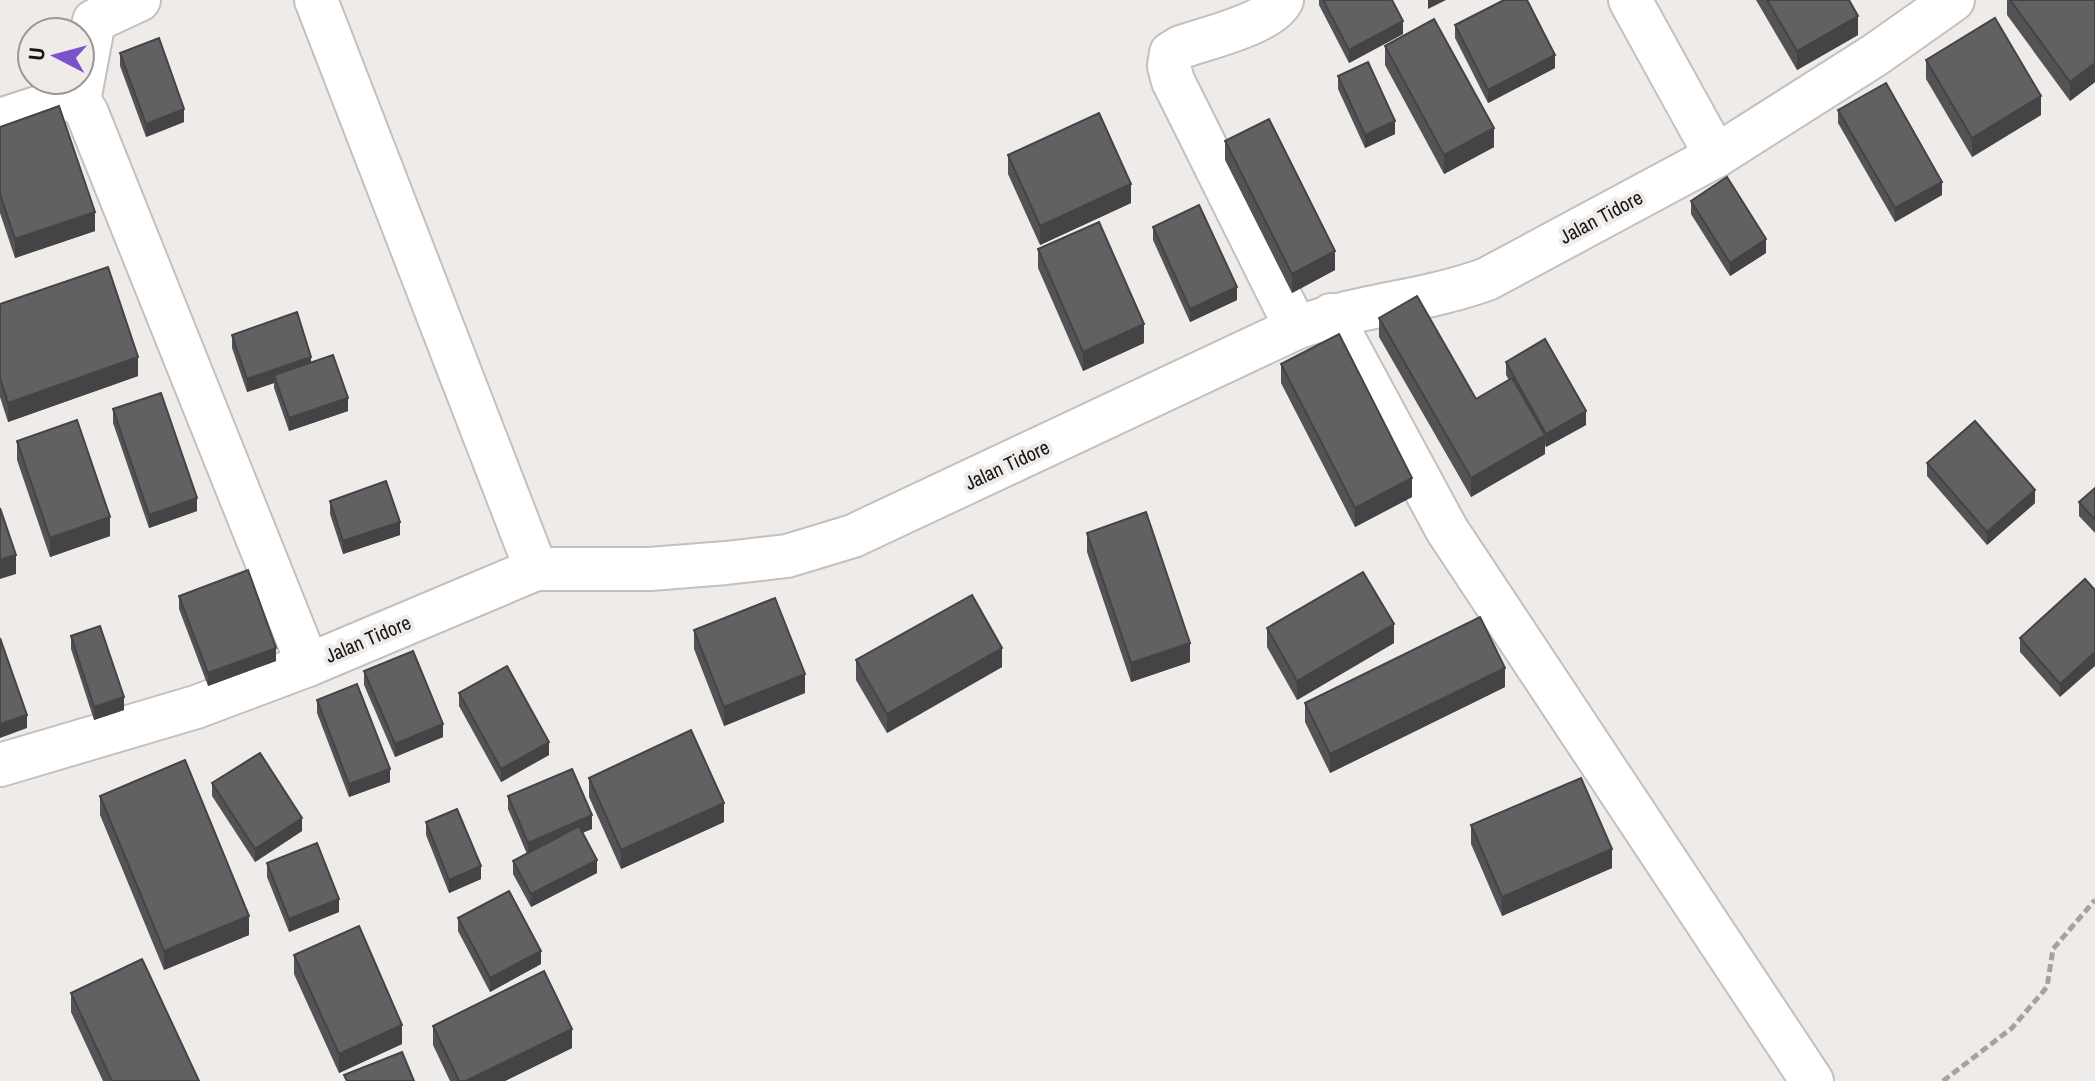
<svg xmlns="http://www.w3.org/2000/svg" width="2095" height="1081" font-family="'Archivo Narrow',sans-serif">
  <rect width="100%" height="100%" fill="#efebe9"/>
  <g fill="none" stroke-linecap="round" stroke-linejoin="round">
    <!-- minor casing -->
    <g stroke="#c3c0be" stroke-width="46">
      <g id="minor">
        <path d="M316,0L536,569"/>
        <path d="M1282,0C1270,24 1207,38 1181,47L1171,53L1169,66L1173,81L1296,328"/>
        <path d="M1630,0L1716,156"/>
        <path d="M79,101L94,21L139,0"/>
        <path d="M0,120L68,98L79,101L87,113C161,297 234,481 308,665"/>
        <path d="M1331,315L1447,530L1812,1081"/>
        <path d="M0,765L196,707L308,665L536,569H650L726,563L787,556L853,536L1296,328C1358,305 1424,302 1487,279L1716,156L1875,55L1953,0"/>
      </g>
    </g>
    <!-- path -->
    <path stroke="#a5a2a0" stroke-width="5" stroke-dasharray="8 4" stroke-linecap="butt" d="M1943,1081L2012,1028L2047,987L2053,949L2095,900"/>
    <!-- minor -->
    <use href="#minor" stroke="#fff" stroke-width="42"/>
  </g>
  <!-- wall -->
  <g fill="#535355">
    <path d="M1319,0H1392L1403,34L1349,63L1319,5Z"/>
    <path d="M1756,0H1849L1858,35L1797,70Z"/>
    <path d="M2007,0H2095V82L2070,101L2007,15Z"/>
    <path d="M1455,25L1555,68L1488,103L1455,38Z"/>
    <path d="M1385,46L1494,147L1444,174L1385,65Z"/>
    <path d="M120,53L184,122L146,137L120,66Z"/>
    <path d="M1926,60L2041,115L1972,157L1926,79Z"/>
    <path d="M1338,76L1395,134L1365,148L1338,89Z"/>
    <path d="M1838,110L1942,195L1895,222L1838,123Z"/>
    <path d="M0,127L95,231L15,258L0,213Z"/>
    <path d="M1225,141L1335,270L1292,293L1225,160Z"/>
    <path d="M1008,155L1131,203L1040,245L1008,174Z"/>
    <path d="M1691,201L1766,253L1730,276L1691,214Z"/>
    <path d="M1153,227L1237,300L1190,322L1153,240Z"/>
    <path d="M1038,249L1144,343L1083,371L1038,268Z"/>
    <path d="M0,304L138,376L8,422L0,397Z"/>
    <path d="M1379,318L1476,399L1509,380L1506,375V362L1586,425L1546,447L1545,445V454L1471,497L1379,337Z"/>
    <path d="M232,335L311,362L348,411L289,431L274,388V383L247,392L232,348Z"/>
    <path d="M1281,364L1412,497L1355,527L1281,383Z"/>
    <path d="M113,409L197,511L149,528L113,423Z"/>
    <path d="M17,441L110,536L50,557L17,460Z"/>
    <path d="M1927,463L2035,503L1987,545L1927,476Z"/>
    <path d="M2095,488V533L2079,516V502Z"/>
    <path d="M330,501L400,535L343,554L330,514Z"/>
    <path d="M1087,533L1190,662L1131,682L1087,552Z"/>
    <path d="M2095,590L2060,697L2020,652V638Z"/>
    <path d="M179,596L276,661L208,686L179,609Z"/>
    <path d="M1267,628L1394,643L1297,700L1267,647Z"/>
    <path d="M694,630L805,693L724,726L694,649Z"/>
    <path d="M71,636L124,710L94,720L71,649Z"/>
    <path d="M856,660L1002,667L887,733L856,680Z"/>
    <path d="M364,671L443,737L395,757L364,685Z"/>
    <path d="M1505,687L1330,773L1305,722V703Z"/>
    <path d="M459,693L549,755L501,782L459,706Z"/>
    <path d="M317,700L390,782L349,797L317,713Z"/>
    <path d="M589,778L724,822L621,869L589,797Z"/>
    <path d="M212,783L302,831L255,862L212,796Z"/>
    <path d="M100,796L249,935L164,970L100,815Z"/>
    <path d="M508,796L592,829L582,832L597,873L531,907L513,874V861L527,854L508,809Z"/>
    <path d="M426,822L481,879L449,893L426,835Z"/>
    <path d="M1471,825L1612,868L1502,916L1471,844Z"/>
    <path d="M267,863L339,912L289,932L267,877Z"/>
    <path d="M458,918L541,964L490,992L458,931Z"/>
    <path d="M294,955L402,1044L339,1073L294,974Z"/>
    <path d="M71,993L199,1081H103L71,1012Z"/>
    <path d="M433,1026L572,1048L505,1081H450L433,1045Z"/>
  </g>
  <!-- shaded-wall -->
  <g fill="#444345">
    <path d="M1428,0H1446L1428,9Z"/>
    <path d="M1858,16V35L1797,70V51Z"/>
    <path d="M1403,21V34L1349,63V50Z"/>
    <path d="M1555,55V68L1488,103V90Z"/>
    <path d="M2095,63V82L2070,101V82Z"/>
    <path d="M2041,96V115L1972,157V138Z"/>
    <path d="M184,109V122L146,137V124Z"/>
    <path d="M1395,121V134L1365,148V135Z"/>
    <path d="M1494,128V147L1444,174V155Z"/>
    <path d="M1942,182V195L1895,222V208Z"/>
    <path d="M1131,184V203L1040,245V226Z"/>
    <path d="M95,212V231L15,258V239Z"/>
    <path d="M1766,239V253L1730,276V263Z"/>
    <path d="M1335,251V270L1292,293V274Z"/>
    <path d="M1237,287V300L1190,322V309Z"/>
    <path d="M1144,324V343L1083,371V352Z"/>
    <path d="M138,357V376L8,422V403Z"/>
    <path d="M311,357V370L274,375V383L247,392V379Z"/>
    <path d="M348,398V411L289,431V418Z"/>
    <path d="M1586,411V425L1546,447V434Z"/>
    <path d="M1545,435V454L1471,497V478Z"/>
    <path d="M1412,478V497L1355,527V508Z"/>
    <path d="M2035,490V503L1987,545V532Z"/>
    <path d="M197,498V511L149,528V515Z"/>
    <path d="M110,517V536L50,557V538Z"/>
    <path d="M400,522V535L343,554V541Z"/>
    <path d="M16,555V574L0,579V560Z"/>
    <path d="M1394,624V643L1297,700V681Z"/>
    <path d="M1190,643V662L1131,682V663Z"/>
    <path d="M276,648V661L208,686V673Z"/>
    <path d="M1002,648V667L887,733V714Z"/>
    <path d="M2095,652V666L2060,697V684Z"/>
    <path d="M1505,668V687L1330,773V754Z"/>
    <path d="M805,674V693L724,726V707Z"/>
    <path d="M124,697V710L94,720V707Z"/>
    <path d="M27,715V728L0,738V724Z"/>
    <path d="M443,724V737L395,757V744Z"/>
    <path d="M549,742V755L501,782V769Z"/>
    <path d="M390,769V782L349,797V784Z"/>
    <path d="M724,803V822L621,869V850Z"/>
    <path d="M592,815V829L528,856V843Z"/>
    <path d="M302,818V831L255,862V849Z"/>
    <path d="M1612,849V868L1502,916V897Z"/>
    <path d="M597,860V873L531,907V894Z"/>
    <path d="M481,866V879L449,893V880Z"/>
    <path d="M339,899V912L289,932V919Z"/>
    <path d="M249,916V935L164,970V951Z"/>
    <path d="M541,951V964L490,992V978Z"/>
    <path d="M402,1025V1044L339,1073V1054Z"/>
    <path d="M572,1029V1048L505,1081H466Z"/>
  </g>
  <!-- building -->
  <g fill="#616063" stroke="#444345" stroke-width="2">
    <path d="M1323,0H1392L1403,21L1349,50Z"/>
    <path d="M1504,0H1527L1555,55L1488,90L1455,25Z"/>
    <path d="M1767,0H1849L1858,16L1797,51Z"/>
    <path d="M2010,0H2095V63L2070,82Z"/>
    <path d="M1995,18L2041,96L1972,138L1926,60Z"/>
    <path d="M1434,19L1494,128L1444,155L1385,46Z"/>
    <path d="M159,38L184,109L146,124L120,53Z"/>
    <path d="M1368,62L1395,121L1365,135L1338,76Z"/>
    <path d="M1886,83L1942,182L1895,208L1838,110Z"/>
    <path d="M59,106L95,212L15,239L0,194V127Z"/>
    <path d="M1099,113L1131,184L1040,226L1008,155Z"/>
    <path d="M1269,119L1335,251L1292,274L1225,141Z"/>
    <path d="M1727,177L1766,239L1730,263L1691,201Z"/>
    <path d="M1199,205L1237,287L1190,309L1153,227Z"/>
    <path d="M1099,222L1144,324L1083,352L1038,249Z"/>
    <path d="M108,267L138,357L8,403L0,378V304Z"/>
    <path d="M1417,296L1476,399L1512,378L1545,435L1471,478L1379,318Z"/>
    <path d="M297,312L311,357L247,379L232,335Z"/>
    <path d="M1339,334L1412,478L1355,508L1281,364Z"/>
    <path d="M1545,339L1586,411L1546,434L1506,362Z"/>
    <path d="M333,355L348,398L289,418L274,375Z"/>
    <path d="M161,393L197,498L149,515L113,409Z"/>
    <path d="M77,420L110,517L50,538L17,441Z"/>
    <path d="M1975,421L2035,490L1987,532L1927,463Z"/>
    <path d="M386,481L400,522L343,541L330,501Z"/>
    <path d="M2095,488V520L2079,502Z"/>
    <path d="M0,508L16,555L0,560Z"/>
    <path d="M1146,512L1190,643L1131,663L1087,533Z"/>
    <path d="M248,570L276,648L208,673L179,596Z"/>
    <path d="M1363,572L1394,624L1297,681L1267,628Z"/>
    <path d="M2085,579L2095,590V652L2060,684L2020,638Z"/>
    <path d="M972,595L1002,648L887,714L856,660Z"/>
    <path d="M775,598L805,674L724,707L694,630Z"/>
    <path d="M1480,617L1505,668L1330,754L1305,703Z"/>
    <path d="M100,626L124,697L94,707L71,636Z"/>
    <path d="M0,638L27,715L0,724Z"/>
    <path d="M413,651L443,724L395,744L364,671Z"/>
    <path d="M507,666L549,742L501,769L459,693Z"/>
    <path d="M357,684L390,769L349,784L317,700Z"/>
    <path d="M691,730L724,803L621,850L589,778Z"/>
    <path d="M260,753L302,818L255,849L212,783Z"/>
    <path d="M185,760L249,916L164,951L100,796Z"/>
    <path d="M572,769L592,815L528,843L508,796Z"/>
    <path d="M1581,778L1612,849L1502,897L1471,825Z"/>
    <path d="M457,809L481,866L449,880L426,822Z"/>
    <path d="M579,826L597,860L531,894L513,861Z"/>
    <path d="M317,843L339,899L289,919L267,863Z"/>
    <path d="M509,891L541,951L490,978L458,918Z"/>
    <path d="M359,926L402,1025L339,1054L294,955Z"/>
    <path d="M142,959L199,1081H112L71,993Z"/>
    <path d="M544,971L572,1029L466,1081H459L433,1026Z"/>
    <path d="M402,1052L414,1081H347L344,1075Z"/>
  </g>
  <g text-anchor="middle" stroke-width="8" stroke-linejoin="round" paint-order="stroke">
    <!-- street labels -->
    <g font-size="20" fill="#171615" stroke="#efebe9">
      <text transform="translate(1601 217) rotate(-28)" y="7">Jalan Tidore</text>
      <text transform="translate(1007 465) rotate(-25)" y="7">Jalan Tidore</text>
      <text transform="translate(368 639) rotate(-23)" y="7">Jalan Tidore</text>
    </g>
  </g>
  <!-- north arrow -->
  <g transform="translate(56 56) rotate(276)"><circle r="38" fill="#efebe9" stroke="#999694" stroke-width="2"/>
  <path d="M0-6L14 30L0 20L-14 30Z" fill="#7a53cc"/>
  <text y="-12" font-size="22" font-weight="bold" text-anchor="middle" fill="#171615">U</text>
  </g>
</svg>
